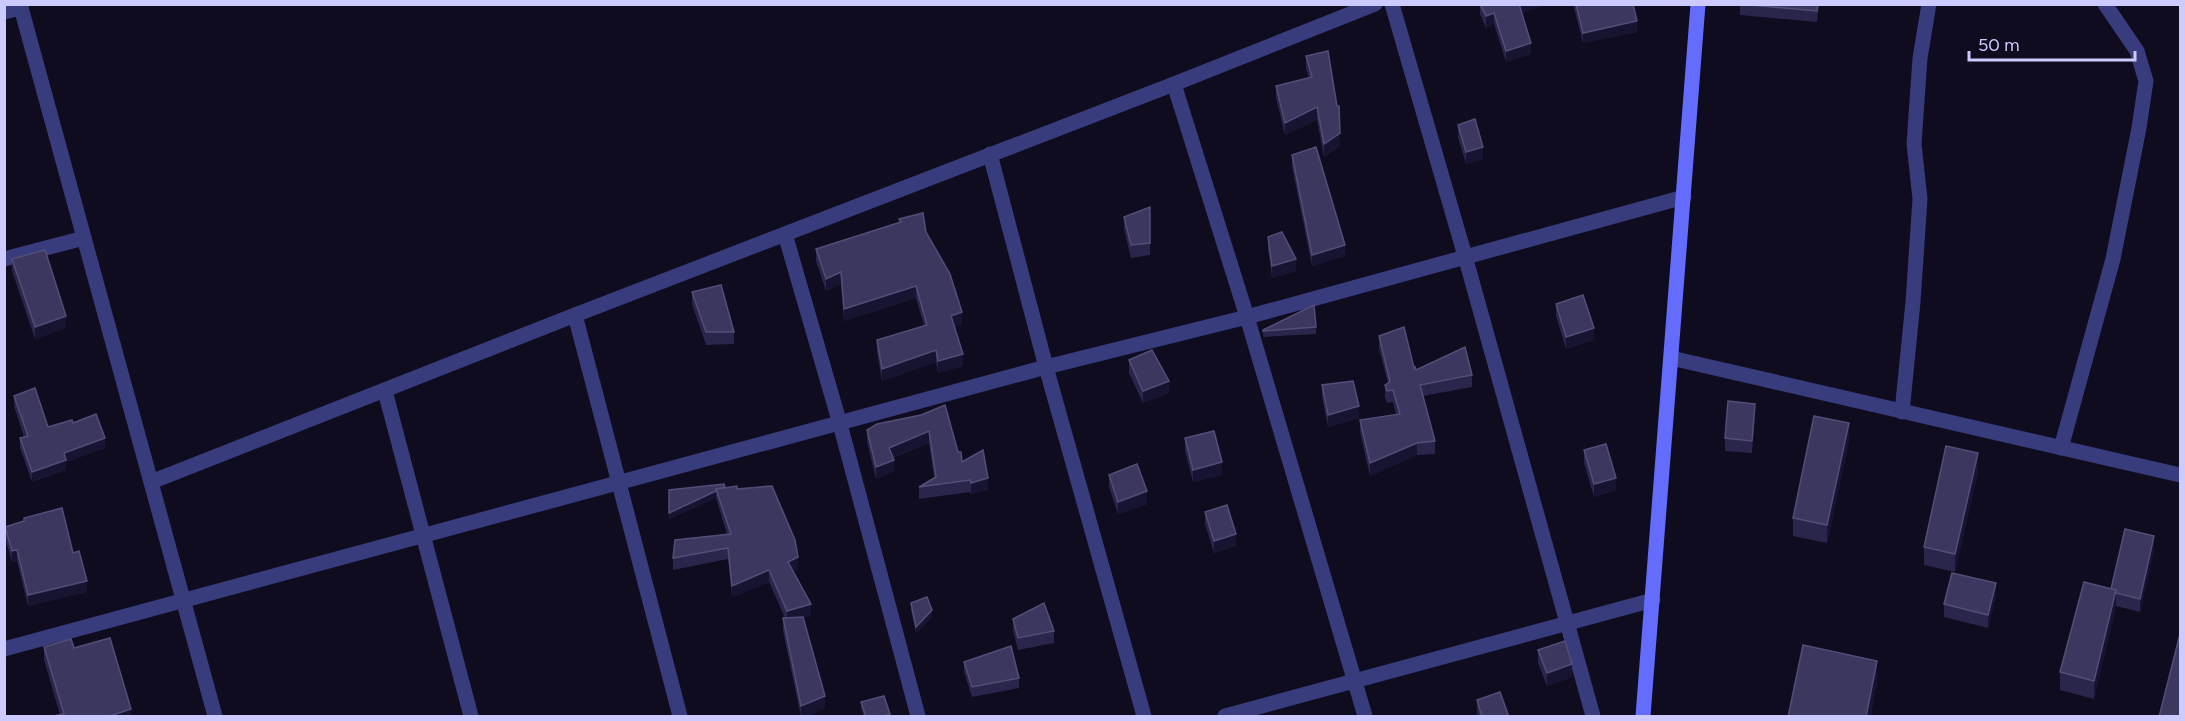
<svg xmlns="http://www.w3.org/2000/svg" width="2185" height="721" font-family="Figtree,sans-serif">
  <rect width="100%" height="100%" fill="#0e0c1e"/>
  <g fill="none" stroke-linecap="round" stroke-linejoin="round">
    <!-- street -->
    <g stroke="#383b7c" stroke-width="15">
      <path d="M20,4L215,716"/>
      <path d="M1392,4L1465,256L1593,716"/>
      <path d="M4,12L21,8"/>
      <path d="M1174,84L1247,317L1365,716"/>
      <path d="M990,154L1046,367L1144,716"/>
      <path d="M785,234L840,424L918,716"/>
      <path d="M4,259L84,238"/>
      <path d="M575,315L680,716"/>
      <path d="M1671,358L2180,475"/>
      <path d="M385,391L471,716"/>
      <path d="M1902,412L1913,302L1920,199L1914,144L1920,58L1929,4"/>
      <path d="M2061,448L2113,259L2139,128L2146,81L2137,51L2105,4"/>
      <path d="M151,482L575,315L1174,84L1375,4"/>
      <path d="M4,649L1046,367L1247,317L1684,197"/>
      <path d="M1225,716L1653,600"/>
    </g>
    <!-- secondary -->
    <path stroke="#636cfc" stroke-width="15" d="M1643,716L1698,4"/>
  </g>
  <!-- wall -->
  <g fill="#29254b">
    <path d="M1480,4H1541V6L1522,13L1531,54L1506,62L1494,24L1486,28L1480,14Z"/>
    <path d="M1573,4H1633L1637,32L1583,43Z"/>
    <path d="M1740,4H1819L1817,22L1740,15Z"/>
    <path d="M1306,56L1340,146L1324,157L1317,120L1285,135L1276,98V86L1309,78L1306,69Z"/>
    <path d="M1458,125L1483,159L1466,164L1458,137Z"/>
    <path d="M1292,155L1345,256L1312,266L1292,167Z"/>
    <path d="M1150,207V255L1131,258L1124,229V217Z"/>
    <path d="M899,219L926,232L962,324L954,327L963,366L938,373L936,362L882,381L877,352V340L924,326L916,298L844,321L841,284L826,291L816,261V249L899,222Z"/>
    <path d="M1268,237L1296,271L1272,278L1268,249Z"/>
    <path d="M12,259L66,328L35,339L12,271Z"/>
    <path d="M692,292L734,332V344L706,345L692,304Z"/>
    <path d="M1556,304L1594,340L1566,349L1556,316Z"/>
    <path d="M1316,327V334L1263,337V330Z"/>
    <path d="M1379,336L1416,370L1472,375V387L1423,396L1435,441V454L1417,455L1370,476L1360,432V420L1396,415L1393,402L1387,403L1385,397V385L1388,383L1379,349Z"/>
    <path d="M1129,360L1169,393L1143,403L1129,373Z"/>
    <path d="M1322,385L1359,418L1328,427L1322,397Z"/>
    <path d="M14,396L48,427L73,423L105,448L66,462V470L32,482L20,448V438L24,437L14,406Z"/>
    <path d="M921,415L958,452L962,462L988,490L971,494L970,492L919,499V487L934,478L929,443L893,458L894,471L876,479L867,442V430Z"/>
    <path d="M1755,416L1752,453L1725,451V438Z"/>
    <path d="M1185,438L1222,475L1193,482L1185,451Z"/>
    <path d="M1849,441L1827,543L1793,536V518Z"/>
    <path d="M1584,450L1616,490L1594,497L1584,463Z"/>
    <path d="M1978,471L1955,572L1924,565V547Z"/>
    <path d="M1109,475L1147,504L1118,514L1109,487Z"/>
    <path d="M725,487L737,489L798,569L793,571L811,616L803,618L825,708L806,717H801L783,631V618H785L769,582L732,597L728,559L673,570V558L727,534L716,498L669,519V490Z"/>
    <path d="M1205,512L1236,546L1214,553L1205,524Z"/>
    <path d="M24,518L73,553L87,592L28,606L17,561L12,562L5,538V527L24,522Z"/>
    <path d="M2154,549L2140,612L2116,606L2094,699L2060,690V672L2111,589Z"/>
    <path d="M1996,596L1988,628L1944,617V604Z"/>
    <path d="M911,603L932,617L916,633L911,610Z"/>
    <path d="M1013,619L1054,631V643L1018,650L1013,631Z"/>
    <path d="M44,647L74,648L131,717L60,715L44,660Z"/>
    <path d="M1538,650L1572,677L1547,686L1538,663Z"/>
    <path d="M964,662L1019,678V688L972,697L964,672Z"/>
    <path d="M1477,700L1509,717H1478L1477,712Z"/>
    <path d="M861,702L890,717H864L861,708Z"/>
  </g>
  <!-- shaded-wall -->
  <g fill="#171431">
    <path d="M1518,4H1541V6L1518,15Z"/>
    <path d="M1494,13V24L1486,28V16Z"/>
    <path d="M1637,21V32L1583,43V33Z"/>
    <path d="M1531,43V54L1506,62V51Z"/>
    <path d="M1317,107V120L1285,135V123Z"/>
    <path d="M1340,133V146L1324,157V144Z"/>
    <path d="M1483,147V159L1466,164V152Z"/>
    <path d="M1345,245V256L1312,266V255Z"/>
    <path d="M1296,259V271L1272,278V266Z"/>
    <path d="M841,272V284L826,291V279Z"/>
    <path d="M916,286V298L844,321V309Z"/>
    <path d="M962,312V324L951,328V316Z"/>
    <path d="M66,316V328L35,339V327Z"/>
    <path d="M1594,328V340L1566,349V337Z"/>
    <path d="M936,350V362L882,381V369Z"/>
    <path d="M963,354V366L938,373V361Z"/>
    <path d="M1169,381V393L1143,403V391Z"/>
    <path d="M1755,404V416L1752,453V441Z"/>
    <path d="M1359,406V418L1328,427V415Z"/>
    <path d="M1849,423V441L1827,543V525Z"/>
    <path d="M929,431V443L889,459V448Z"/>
    <path d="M105,438V448L66,462V470L32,482V472L64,453Z"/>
    <path d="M1417,443V455L1370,476V463Z"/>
    <path d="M1978,453V471L1955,572V554Z"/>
    <path d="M894,460V471L876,479V467Z"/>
    <path d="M1222,462V475L1193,482V470Z"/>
    <path d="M988,478V490L971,494V483Z"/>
    <path d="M1616,478V490L1594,497V484Z"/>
    <path d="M716,491V498L669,519V513Z"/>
    <path d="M1147,491V504L1118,514V502Z"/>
    <path d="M1236,534V546L1214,553V541Z"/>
    <path d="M2154,536V549L2140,612V599Z"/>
    <path d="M17,550V561L12,562V551Z"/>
    <path d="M798,557V569L788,574V562Z"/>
    <path d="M769,570V582L732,597V586Z"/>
    <path d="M87,581V592L28,606V595Z"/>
    <path d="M1996,583V596L1988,628V615Z"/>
    <path d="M2116,590V608L2094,699V681Z"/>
    <path d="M811,604V616L787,623V611Z"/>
    <path d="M932,610V617L916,633V627Z"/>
    <path d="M1877,661V684L1871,717H1866Z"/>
    <path d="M1572,664V677L1547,686V673Z"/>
    <path d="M825,696V708L806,717H801V706Z"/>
    <path d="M131,709V717H107Z"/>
  </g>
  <!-- building -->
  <g fill="#3b375f" stroke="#524e78" stroke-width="1.5">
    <path d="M1480,4H1519L1531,43L1506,51L1494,13L1486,16Z"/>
    <path d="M1576,4H1633L1637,21L1583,33Z"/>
    <path d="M1740,4H1818L1817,11Z"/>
    <path d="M1328,51L1337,106H1339L1340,133L1324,144L1317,107L1285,123L1276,86L1312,77L1306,56Z"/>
    <path d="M1475,119L1483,147L1466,152L1458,125Z"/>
    <path d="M1316,147L1345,245L1312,255L1292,155Z"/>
    <path d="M1150,207V243L1131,245L1124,217Z"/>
    <path d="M923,213L926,232L950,274L962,312L951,316L963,354L938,361L936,350L882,369L877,340L927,325L916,286L844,309L841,272L826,279L816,249L901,222L899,219Z"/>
    <path d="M1282,232L1296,259L1272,266L1268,237Z"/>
    <path d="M45,250L66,316L35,327L12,259Z"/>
    <path d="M721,285L734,332H706L692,292Z"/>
    <path d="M1583,295L1594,328L1566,337L1556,304Z"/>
    <path d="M1314,305L1316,327L1263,331V330Z"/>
    <path d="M1404,327L1414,368L1415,367L1416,370L1465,347L1472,375L1420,385L1435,441L1417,443L1370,463L1360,420L1400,414L1393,390L1387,391L1385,385L1390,382L1379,336Z"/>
    <path d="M1152,350L1169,381L1143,391L1129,360Z"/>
    <path d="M1353,381L1359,406L1328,415L1322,385Z"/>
    <path d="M35,388L48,427L72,420L73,423L96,414L105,438L64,453L66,460L32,472L20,438L28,436L14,396Z"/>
    <path d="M1728,401L1755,404L1752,441L1725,438Z"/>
    <path d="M945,405L958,452H961L962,462L983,450L988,478L971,483L970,480L919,487L936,477L929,431L889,448L894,460L876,467L867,430L877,424L921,415Z"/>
    <path d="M1814,416L1849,423L1827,525L1793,518Z"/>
    <path d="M1214,431L1222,462L1193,470L1185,438Z"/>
    <path d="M1606,444L1616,478L1594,484L1584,450Z"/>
    <path d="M1946,446L1978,453L1955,554L1924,547Z"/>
    <path d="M1137,464L1147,491L1118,502L1109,475Z"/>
    <path d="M724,484L725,487L716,489V491L669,513V490Z"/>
    <path d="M737,486V489L772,486L795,540L798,557L788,562L811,604L787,611L769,570L732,586L728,548L673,558L675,540L731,534L716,489Z"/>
    <path d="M1227,505L1236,534L1214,541L1205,512Z"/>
    <path d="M62,508L73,553L79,551L87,581L28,595L17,550L12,551L5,527L24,521V518Z"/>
    <path d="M2125,529L2154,536L2140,599L2116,593V590L2111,589Z"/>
    <path d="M1952,573L1996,583L1988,615L1944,604Z"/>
    <path d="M2084,582L2116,590L2094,681L2060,672Z"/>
    <path d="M927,597L932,610L916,627L911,603Z"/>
    <path d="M1044,603L1054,631L1018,638L1013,619Z"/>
    <path d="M803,617L825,696L801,706L783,618Z"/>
    <path d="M2181,630V717H2159Z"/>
    <path d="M110,638L131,709L107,717H48L64,714L44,647L71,639L74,648Z"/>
    <path d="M1565,641L1572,664L1547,673L1538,650Z"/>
    <path d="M1803,645L1877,661L1866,717H1788Z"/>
    <path d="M1011,646L1019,678L972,687L964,662Z"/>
    <path d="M1500,692L1509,717H1482L1477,700Z"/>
    <path d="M884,696L890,714L882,717H866L861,702Z"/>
  </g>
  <!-- border -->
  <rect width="2185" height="721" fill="none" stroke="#cccafe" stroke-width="12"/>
  <!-- scale -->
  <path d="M1969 51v9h166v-9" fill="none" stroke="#cccafe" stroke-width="3"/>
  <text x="1978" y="51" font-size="18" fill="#cccafe" stroke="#0e0c1e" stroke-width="4.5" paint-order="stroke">50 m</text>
</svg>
